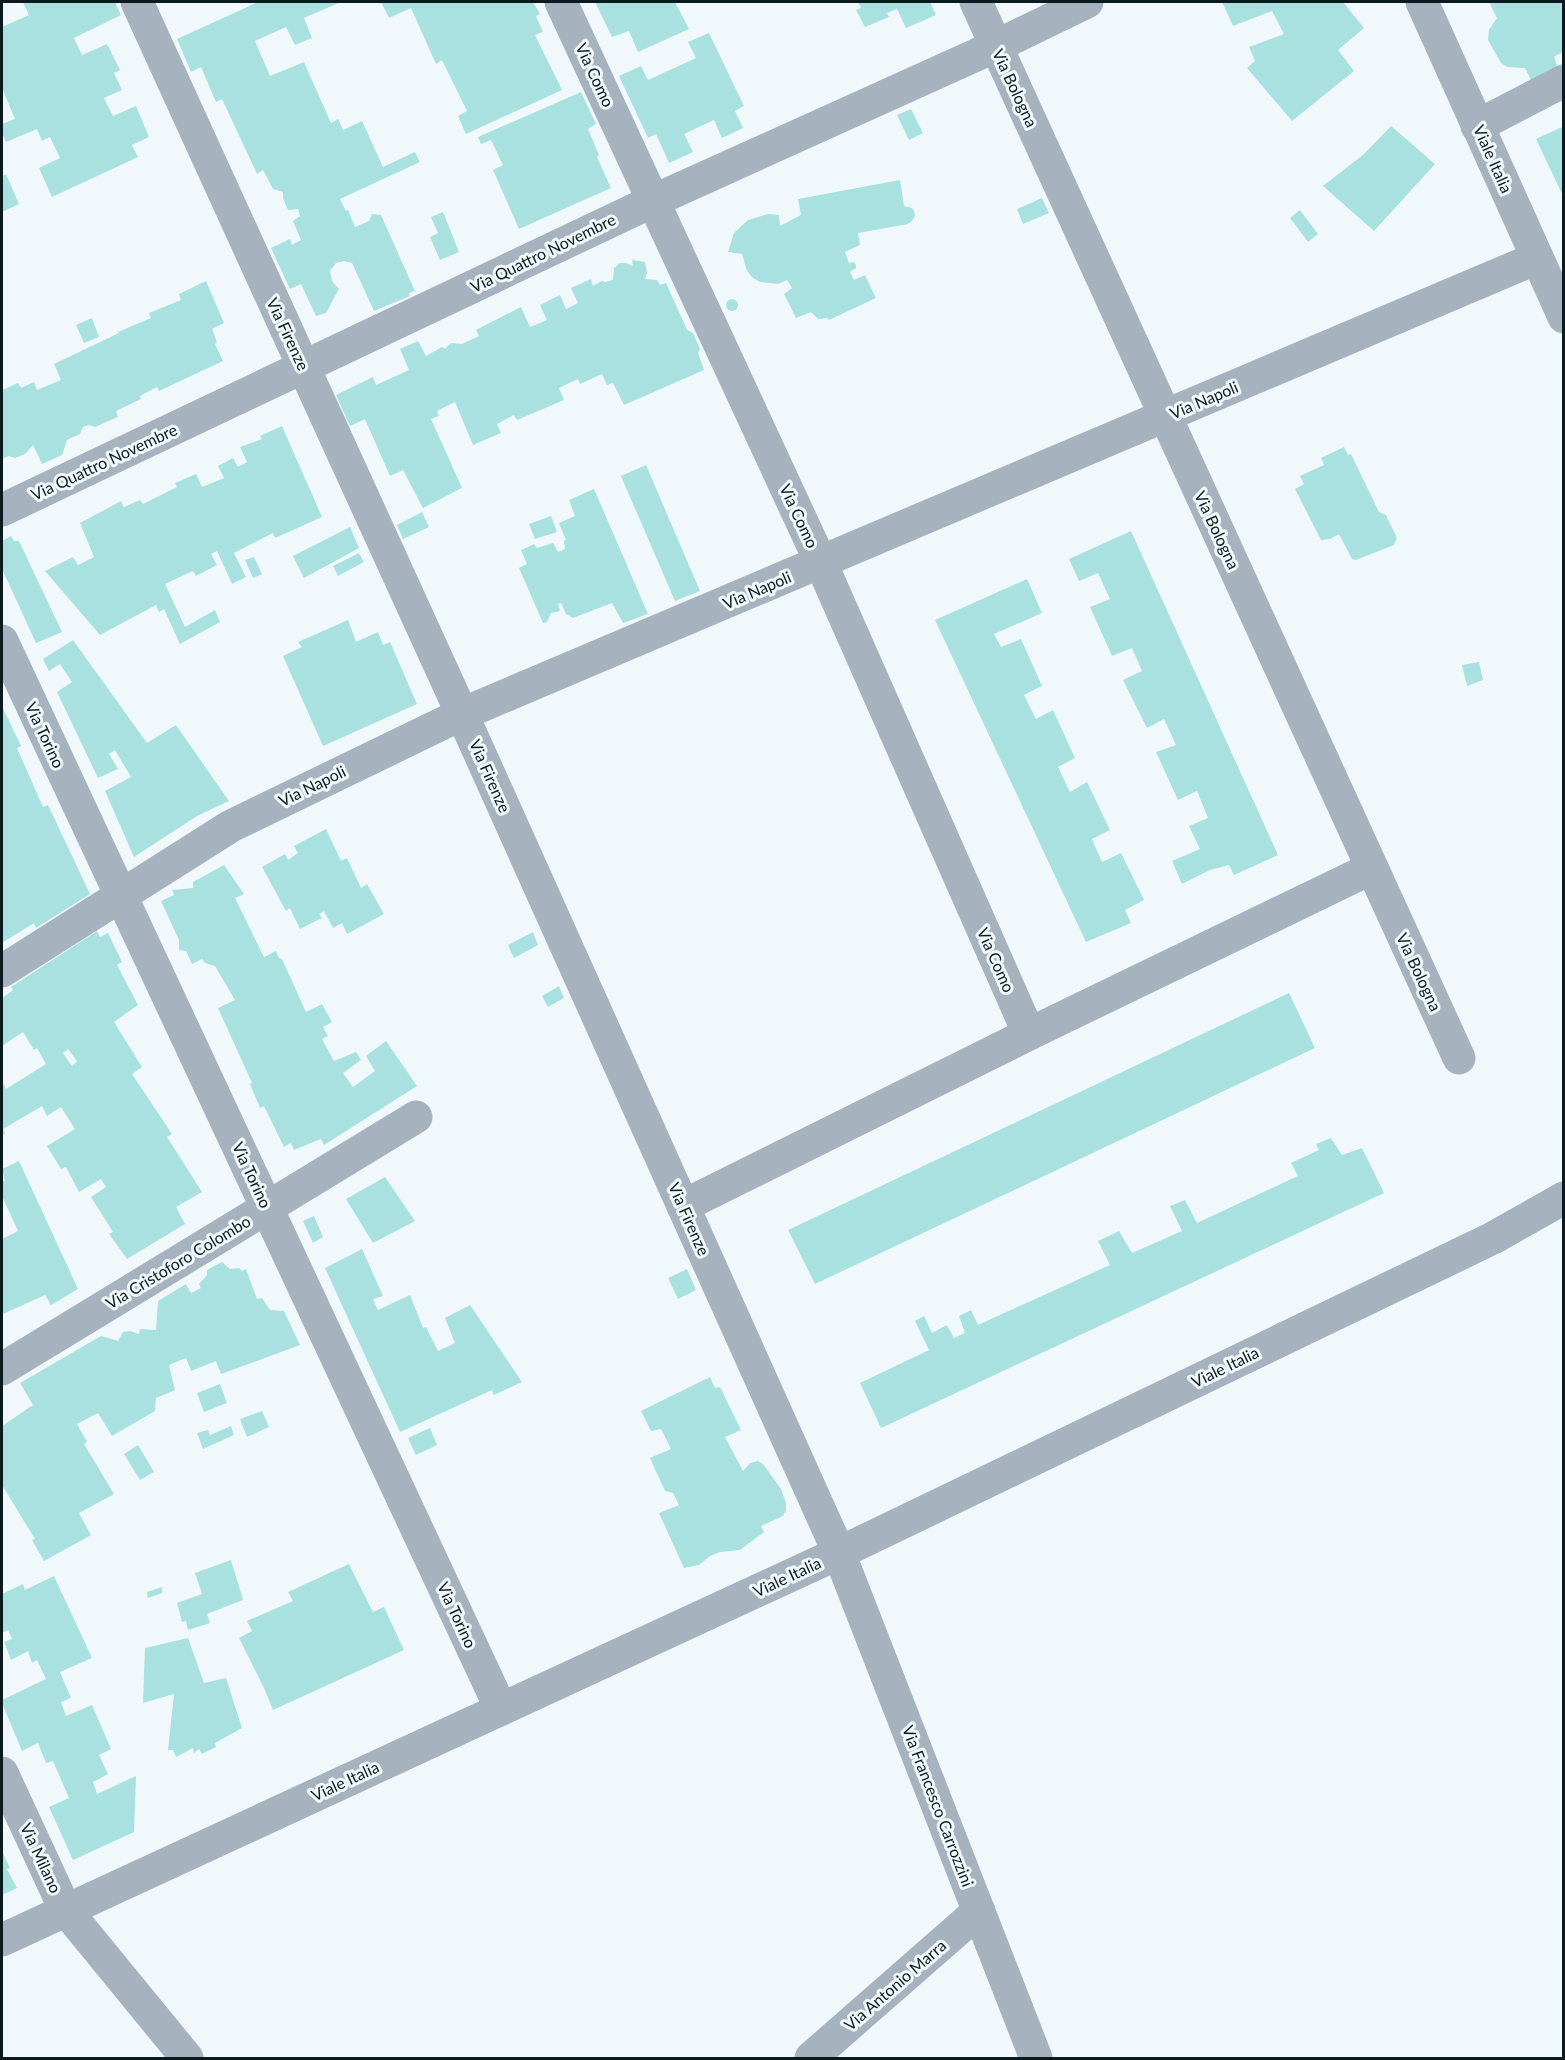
<svg xmlns="http://www.w3.org/2000/svg" width="1565" height="2060" font-family="Lato,sans-serif">
  <rect width="100%" height="100%" fill="#f0f8fb"/>
  <!-- building -->
  <g fill="#a8e1df" fill-rule="evenodd">
    <path d="M23,2H115L121,15L74,38L82,55L107,44L120,70L114,73L122,90L104,98L113,116L136,106L149,137L132,145L138,157L52,197L39,168L60,158L50,137L42,141L37,129L6,142L2,133V124L15,119L2,88V27L29,15Z"/>
    <path d="M258,2H341L304,18L312,38L295,45L286,27L255,41L270,76L304,62L331,123L338,119L343,130L362,121L383,167L415,152L420,162L340,199L346,211L348,210L355,227L369,221L372,214L381,215L415,291L409,293L410,296L374,311L352,263L344,261L336,263L330,271L332,281L339,289L326,313L316,316L301,284L290,289L271,248L290,239L292,245L301,240L293,221L300,216L298,209L289,210L287,208L283,198V192L273,189L263,170L257,174L222,99L216,102L201,67L191,72L177,39Z"/>
    <path d="M381,2H533L540,14L536,16L543,32L535,35L562,90L466,134L458,116L467,111L442,60L436,64L411,8L389,18Z"/>
    <path d="M595,2H675L689,29L638,52L629,31L612,37Z"/>
    <path d="M858,2H930L936,15L906,28L897,9L887,13L889,17L865,27L856,10L861,8Z"/>
    <path d="M1222,2H1343L1364,28L1338,50L1354,71L1292,121L1247,68L1255,61L1249,47L1284,34L1272,11L1233,26Z"/>
    <path d="M1489,2H1564V51L1554,57L1560,73L1533,84L1525,68L1507,67L1501,63L1488,40L1489,30L1497,18Z"/>
    <path d="M709,33L744,106L735,111L743,128L722,138L714,120L684,134L693,152L669,163L656,134L648,138L619,76L641,66L648,80L696,58L688,42Z"/>
    <path d="M581,92L596,124L588,129L599,155L597,157L611,188L519,229L493,170L503,165L491,140L481,144L478,137Z"/>
    <path d="M911,109L923,133L909,140L897,115Z"/>
    <path d="M1391,126L1435,164L1374,231L1323,186L1364,154Z"/>
    <path d="M1564,126V198L1536,139Z"/>
    <path d="M6,174L19,204L2,212V176Z"/>
    <path d="M900,180L904,206L912,208L914,211L915,216L912,221L908,224L858,233L860,245L845,252L849,263L854,262L856,265V268L850,272L854,280L865,275L876,298L829,320L827,318L818,319L811,312L796,318L784,294L792,288L787,280L778,284L760,282L753,278L747,271L742,254L728,252L734,233L748,220L768,214L779,215L780,226L801,215L798,199Z"/>
    <path d="M1042,198L1049,213L1023,224L1017,209Z"/>
    <path d="M1300,210L1318,234L1308,242L1290,218Z"/>
    <path d="M443,212L459,252L440,260L430,237L438,233L431,217Z"/>
    <path d="M632,260L645,262L647,273L645,279L657,280L660,285L666,283L687,330L693,333L700,349L698,353L704,370L624,405L613,383L607,385L602,374L580,384L578,379L559,388L564,400L517,420L514,415L497,424L501,433L473,445L455,402L437,411L439,416L431,419L462,488L423,508L403,470L390,476L365,419L350,426L336,395L373,377L376,385L409,370L400,349L418,341L426,356L442,347L445,349L451,343L462,344L479,336L476,330L521,307L530,327L547,320L540,305L560,295L566,309L578,303L571,288L591,279L593,286L602,281L605,282L613,280L614,268L620,263H626L633,266Z"/>
    <path d="M206,281L224,323L212,329L217,342L215,344L223,361L159,391L157,387L140,396L141,399L116,411L118,417L95,427L89,425L83,427L80,434L67,440L62,455L42,464L33,445L25,454L15,458L9,456L2,459V390L18,383L21,388L34,382L37,390L61,380L54,364L119,333L118,332L151,318L149,313L181,300L179,294Z"/>
    <circle cx="732" cy="305" r="6"/>
    <path d="M92,318L99,337L84,343L76,325Z"/>
    <path d="M282,426L322,517L275,538L273,533L234,553L246,577L232,584L217,551L211,554L217,565L196,576L193,571L165,584L185,627L215,610L220,622L180,644L164,609L159,612L156,605L100,635L45,571L73,557L78,565L94,557L80,523L121,501L124,507L140,500L143,504L177,487L175,483L196,474L202,487L224,478L218,466L233,458L238,467L247,462L240,447L262,439L260,436Z"/>
    <path d="M1344,447L1348,455L1351,454L1379,512L1386,515L1397,538L1394,545L1356,560L1352,559L1339,534L1330,539L1321,540L1295,489L1304,484L1300,476L1324,465L1321,458Z"/>
    <path d="M646,465L700,591L675,601L621,476Z"/>
    <path d="M594,489L648,614L623,623L612,603L573,618L566,614L561,603L558,604L560,611L551,613L547,622L543,623L519,568L527,564L521,550L534,544L537,548L553,543L558,552L565,549L564,540H566L559,523L575,516L569,500Z"/>
    <path d="M422,512L429,527L403,539L397,525Z"/>
    <path d="M551,516L557,532L535,539L529,524Z"/>
    <path d="M350,527L359,548L304,578L293,556Z"/>
    <path d="M1131,531L1278,855L1234,875L1229,865L1210,870L1182,884L1172,861L1200,849L1189,826L1208,818L1197,791L1178,800L1156,752L1176,745L1164,719L1147,728L1123,680L1142,671L1132,648L1112,656L1090,607L1110,599L1098,573L1079,581L1069,559Z"/>
    <path d="M11,536L14,541H19L62,632L36,643L2,569V541Z"/>
    <path d="M359,553L364,562L338,576L333,566Z"/>
    <path d="M254,557L262,574L253,578L245,560Z"/>
    <path d="M1027,579L1042,613L994,634L1001,647L1021,639L1042,686L1024,695L1036,719L1053,710L1075,758L1058,767L1070,792L1087,782L1110,830L1092,839L1102,862L1121,853L1144,900L1125,910L1131,923L1086,942L935,620Z"/>
    <path d="M348,620L356,642L378,632L383,645L390,642L417,704L323,746L283,656L302,647L298,642Z"/>
    <path d="M73,640L147,743L176,725L229,801L197,816L134,857L105,791L131,777L115,750L109,754L118,769L98,778L57,692L72,682L60,664L49,671L43,659Z"/>
    <path d="M1479,662L1483,680L1467,686L1462,665Z"/>
    <path d="M2,706L21,746L17,748L43,807L48,805L90,894L36,928L34,923L2,943Z"/>
    <path d="M326,829L341,861L347,858L361,888L367,884L384,914L347,934L342,923L333,928L324,911L319,914L322,918L300,929L290,908L286,911L262,867L285,854L288,860L298,853L294,846Z"/>
    <path d="M224,865L244,894L235,898L264,957L276,951L279,958L282,959L306,1012L322,1004L332,1022L323,1027L328,1036L322,1039L334,1061L356,1052L361,1060L343,1073L353,1087L375,1071L366,1056L386,1041L417,1086L324,1145L321,1139L294,1150L291,1143L284,1147L264,1106L260,1108L250,1084L252,1083L218,1008L235,1000L215,966L205,963L202,959L192,964L186,951L179,950V940L161,901L174,895L172,890L193,888V882Z"/>
    <path d="M97,931L100,937L108,933L122,962L117,965L138,1005L114,1022L142,1067L132,1074L172,1134L167,1137L202,1192L176,1207L185,1224L127,1259L109,1234L113,1232L91,1197L106,1187L101,1179L79,1192L66,1167L61,1169L47,1146L75,1129L61,1107L47,1116L42,1106L3,1129L5,1134L2,1135V1081L6,1089L46,1064L37,1048L34,1050L23,1032L2,1046V998L13,990L11,987ZM68,1049L77,1061L72,1066L63,1053Z"/>
    <path d="M533,932L538,945L514,958L508,945Z"/>
    <path d="M559,986L564,998L548,1007L542,996Z"/>
    <path d="M1289,993L1315,1048L815,1284L788,1230Z"/>
    <path d="M1331,1138L1342,1155L1362,1148L1384,1193L881,1428L860,1383L929,1350L915,1321L924,1316L932,1333L947,1325L954,1338L965,1333L959,1316L971,1310L978,1325L1110,1265L1098,1241L1119,1231L1132,1253L1182,1231L1170,1206L1185,1200L1197,1223L1298,1176L1291,1163L1319,1150L1316,1144Z"/>
    <path d="M19,1161L78,1289L51,1305L45,1295L3,1314L2,1239L18,1231L2,1196V1182L5,1180L2,1169Z"/>
    <path d="M385,1177L415,1221L373,1243L346,1199Z"/>
    <path d="M314,1216L323,1237L313,1243L303,1221Z"/>
    <path d="M362,1249L383,1296L373,1299L378,1310L410,1295L423,1328L426,1327L438,1351L455,1343L445,1318L470,1305L522,1382L494,1395L492,1390L400,1432L325,1268Z"/>
    <path d="M222,1262L230,1269L239,1268L242,1271L246,1269L257,1299L262,1298L270,1310L284,1311L300,1345L221,1374L216,1361L191,1371L186,1358L169,1365L175,1390L156,1398L155,1411L112,1436L98,1413L77,1424L87,1442L84,1444L114,1494L79,1513L91,1535L44,1561L32,1540L35,1539L2,1485V1426L33,1405L20,1383L101,1336L118,1341L123,1332L130,1331L139,1334L140,1329L156,1330L158,1301L186,1284L191,1293L201,1288L199,1284L207,1275V1270Z"/>
    <path d="M687,1269L696,1290L678,1299L668,1278Z"/>
    <path d="M710,1377L715,1388L720,1387L741,1430L725,1437L743,1471L750,1463L758,1461L763,1464L781,1489L786,1503V1510L783,1516L761,1526L764,1532L740,1550L720,1552L710,1556L699,1565L684,1568L659,1513L679,1505L673,1493L665,1491L650,1458L671,1449L661,1429L651,1431L641,1411Z"/>
    <path d="M220,1384L227,1403L204,1412L197,1393Z"/>
    <path d="M262,1411L269,1427L247,1437L240,1419Z"/>
    <path d="M231,1426L234,1435L203,1449L197,1433L208,1430L210,1435Z"/>
    <path d="M430,1428L437,1445L416,1455L408,1438Z"/>
    <path d="M138,1445L154,1472L140,1480L124,1454Z"/>
    <path d="M231,1560L243,1600L207,1614L210,1623L188,1630L186,1621L182,1622L177,1603L202,1594L195,1573Z"/>
    <path d="M349,1564L373,1612L384,1607L404,1650L273,1710L264,1688L239,1638L252,1631L247,1621L293,1601L288,1592Z"/>
    <path d="M54,1576L92,1658L60,1672L71,1698L61,1702L66,1716L92,1705L111,1749L99,1755L108,1774L93,1782L97,1794L136,1776L134,1832L73,1860L49,1807L69,1798L53,1761L46,1763L38,1743L22,1751L2,1703V1700L46,1679L37,1660L32,1663L28,1651L11,1660L4,1642L12,1639L8,1630L2,1633V1594L23,1584L25,1590Z"/>
    <path d="M162,1587V1593L148,1598L147,1592Z"/>
    <path d="M188,1638L204,1683L226,1678L242,1728L215,1743L216,1747L202,1754L199,1749L194,1753L193,1748L176,1757L173,1750H168L174,1694L143,1703L145,1648Z"/>
    <path d="M2,1851L10,1868L7,1869L17,1888L2,1895Z"/>
  </g>
  <g fill="none" stroke-linecap="round" stroke-linejoin="round">
    <!-- minor -->
    <g stroke="#a6b2bd" stroke-width="33">
      <path d="M137,2L462,714L839,1553L1036,2058"/>
      <path d="M561,2L821,563L1029,1034"/>
      <path d="M976,2L1459,1058"/>
      <path d="M1477,126L1564,81"/>
      <path d="M2,510L653,201L996,46L1087,2"/>
      <path d="M2,641L501,1709"/>
      <path d="M2,971L231,826L462,714L1537,258"/>
      <path d="M683,1206L1029,1034L1372,868"/>
      <path d="M2,1369L416,1117"/>
      <path d="M2,1773L65,1909L187,2058"/>
      <path d="M811,2058L979,1911"/>
    </g>
    <!-- tertiary -->
    <g stroke="#a6b2bd" stroke-width="33">
      <path d="M1422,2L1564,317"/>
      <path d="M2,1940L839,1553L1493,1238L1564,1198"/>
    </g>
  </g>
  <g text-anchor="middle" stroke-width="6" stroke-linejoin="round" paint-order="stroke">
    <!-- street labels -->
    <g font-size="16" fill="#0a1a1f" stroke="#f0f8fb">
      <text transform="translate(595 75) rotate(65)" y="6">Via Como</text>
      <text transform="translate(1015 88) rotate(65)" y="6">Via Bologna</text>
      <text transform="translate(1493 159) rotate(66)" y="6">Viale Italia</text>
      <text transform="translate(543 253) rotate(-26)" y="6">Via Quattro Novembre</text>
      <text transform="translate(288 334) rotate(65)" y="6">Via Firenze</text>
      <text transform="translate(1204 400) rotate(-23)" y="6">Via Napoli</text>
      <text transform="translate(104 462) rotate(-25)" y="6">Via Quattro Novembre</text>
      <text transform="translate(799 516) rotate(65)" y="6">Via Como</text>
      <text transform="translate(1217 530) rotate(65)" y="6">Via Bologna</text>
      <text transform="translate(757 590) rotate(-23)" y="6">Via Napoli</text>
      <text transform="translate(45 735) rotate(65)" y="6">Via Torino</text>
      <text transform="translate(490 776) rotate(66)" y="6">Via Firenze</text>
      <text transform="translate(312 786) rotate(-26)" y="6">Via Napoli</text>
      <text transform="translate(996 960) rotate(66)" y="6">Via Como</text>
      <text transform="translate(1419 972) rotate(65)" y="6">Via Bologna</text>
      <text transform="translate(252 1175) rotate(65)" y="6">Via Torino</text>
      <text transform="translate(689 1219) rotate(66)" y="6">Via Firenze</text>
      <text transform="translate(178 1262) rotate(-31)" y="6">Via Cristoforo Colombo</text>
      <text transform="translate(1225 1367) rotate(-26)" y="6">Viale Italia</text>
      <text transform="translate(787 1577) rotate(-25)" y="6">Viale Italia</text>
      <text transform="translate(457 1615) rotate(65)" y="6">Via Torino</text>
      <text transform="translate(345 1781) rotate(-25)" y="6">Viale Italia</text>
      <text transform="translate(938 1806) rotate(69)" y="6">Via Francesco Carrozzini</text>
      <text transform="translate(41 1858) rotate(65)" y="6">Via Milano</text>
      <text transform="translate(895 1985) rotate(-41)" y="6">Via Antonio Marra</text>
    </g>
  </g>
  <!-- border -->
  <rect width="1565" height="2060" fill="none" stroke="#0a1a1f" stroke-width="6"/>
</svg>
